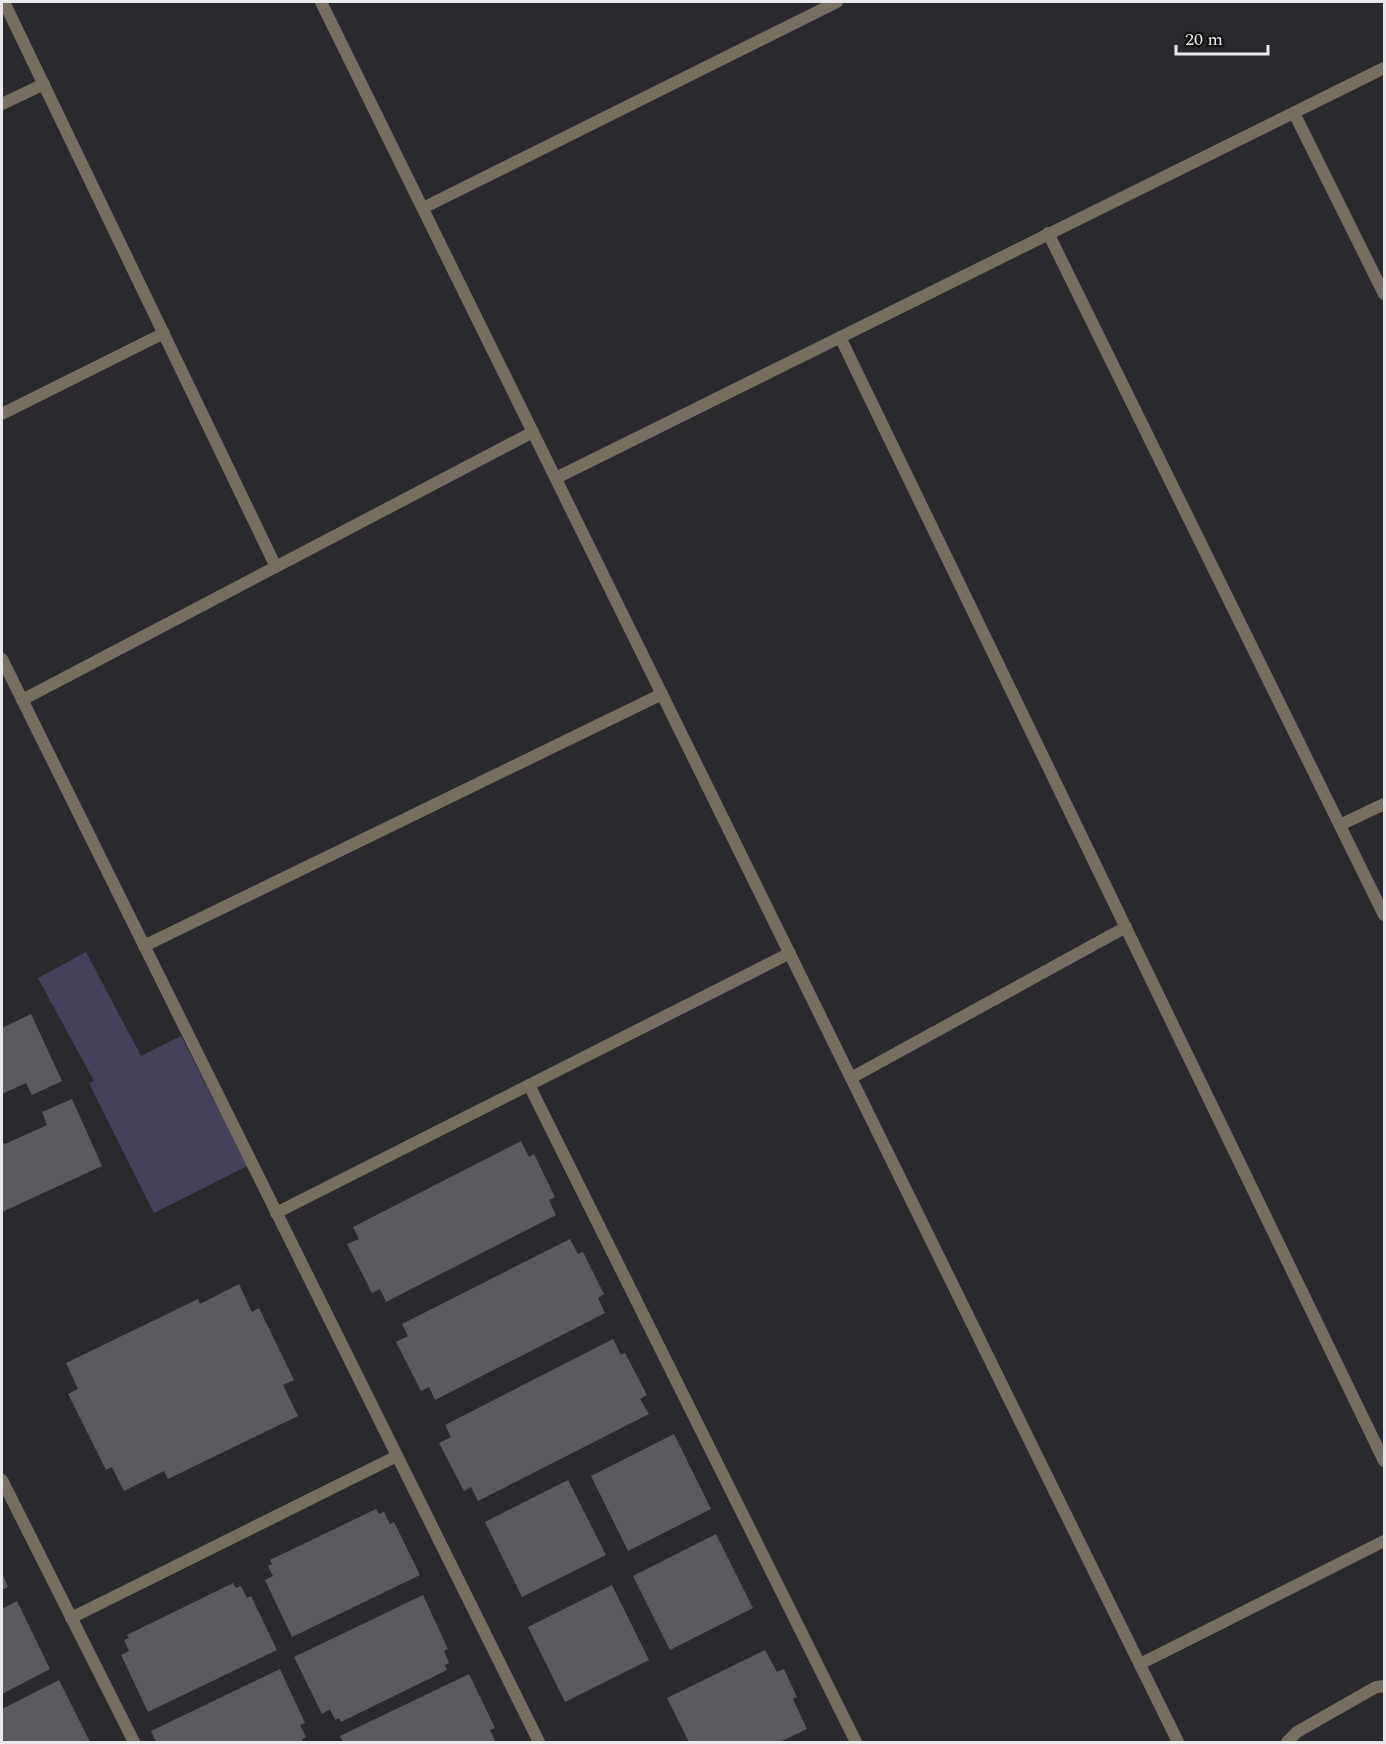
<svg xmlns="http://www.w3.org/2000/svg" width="1386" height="1744" font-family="Spectral,serif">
  <rect width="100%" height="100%" fill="#2a2a2e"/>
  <!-- green -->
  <path fill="#43425a" d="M86,952L141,1056L181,1036L247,1166L154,1213L89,1083L94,1081L38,978Z"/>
  <!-- building -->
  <g fill="#5a5a5f">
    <path d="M31,1014L62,1081L32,1095L26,1083L2,1094V1028Z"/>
    <path d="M72,1099L102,1166L2,1212V1142L5,1144L47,1125L42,1112Z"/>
    <path d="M521,1141L529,1157L534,1154L555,1197L549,1200L556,1215L386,1302L380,1289L372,1293L347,1244L359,1239L353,1227Z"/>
    <path d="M570,1239L578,1254L583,1252L604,1294L598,1298L605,1313L435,1400L429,1387L421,1391L396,1342L408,1336L402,1324Z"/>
    <path d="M239,1284L252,1312L259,1308L294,1380L283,1385L298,1416L168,1479L164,1471L124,1491L112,1467L106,1470L68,1394L78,1389L66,1363L198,1299L200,1304Z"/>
    <path d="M613,1339L621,1355L625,1353L647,1395L640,1399L649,1414L478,1501L471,1487L464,1491L439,1443L451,1437L445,1425Z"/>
    <path d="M674,1434L711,1509L628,1551L591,1476Z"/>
    <path d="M568,1480L606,1555L522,1597L485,1522Z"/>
    <path d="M376,1509L379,1514L384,1512L390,1524L394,1522L420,1575L292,1637L265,1580L273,1576L268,1566L272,1564L270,1560Z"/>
    <path d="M716,1534L753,1608L670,1650L633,1576Z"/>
    <path d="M2,1573L8,1587L2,1590Z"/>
    <path d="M233,1583L236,1588L241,1586L247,1598L251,1596L277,1650L148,1712L121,1655L129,1651L124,1640L129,1638L127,1635Z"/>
    <path d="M612,1585L649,1660L565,1702L528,1627Z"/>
    <path d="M423,1595L448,1649L444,1651L449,1663L445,1665L447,1670L341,1722L339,1718L335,1720L330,1709L322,1714L294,1657Z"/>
    <path d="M17,1601L50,1669L2,1694V1609Z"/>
    <path d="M765,1650L777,1672L784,1669L797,1697L793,1699L807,1729L780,1742H689L667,1698Z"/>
    <path d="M280,1669L305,1723L300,1725L306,1737L302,1739L303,1742H156L151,1731Z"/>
    <path d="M469,1674L495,1728L490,1730L496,1742H343L340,1736Z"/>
    <path d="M59,1680L90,1742H2V1709Z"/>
  </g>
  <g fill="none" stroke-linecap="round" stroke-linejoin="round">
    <!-- lane -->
    <path stroke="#766e61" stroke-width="12" d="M1287,1742L1297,1732L1376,1687L1384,1686"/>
    <!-- street -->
    <g stroke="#766e61" stroke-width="12">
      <path d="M4,2L276,567"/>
      <path d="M321,2L1178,1742"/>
      <path d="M2,104L44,84"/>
      <path d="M1294,113L1384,294"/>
      <path d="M423,208L837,2"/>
      <path d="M1048,233L1384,915"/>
      <path d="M840,337L1384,1461"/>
      <path d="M2,414L164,333"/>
      <path d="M556,478L1384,68"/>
      <path d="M2,659L539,1742"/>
      <path d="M22,700L533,432"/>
      <path d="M1340,825L1384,804"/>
      <path d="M144,946L662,694"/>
      <path d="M851,1078L1126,927"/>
      <path d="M529,1085L856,1742"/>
      <path d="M276,1213L790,953"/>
      <path d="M2,1480L134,1742"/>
      <path d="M71,1618L397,1456"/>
      <path d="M1140,1664L1384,1541"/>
    </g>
  </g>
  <!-- border -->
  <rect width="1386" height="1744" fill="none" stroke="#e9e9ec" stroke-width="6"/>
  <!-- scale -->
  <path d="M1176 45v9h92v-9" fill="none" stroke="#e9e9ec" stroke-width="3"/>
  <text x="1185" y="45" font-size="18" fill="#e9e9ec" stroke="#131314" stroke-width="4.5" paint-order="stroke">20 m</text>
</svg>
